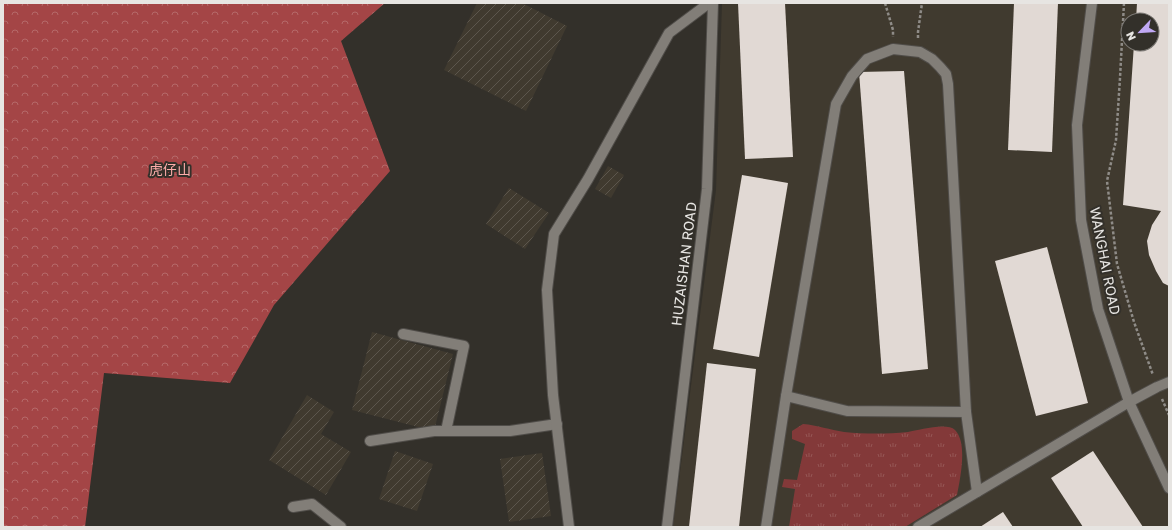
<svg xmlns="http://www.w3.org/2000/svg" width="1172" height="530" font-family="'Golos Text','Noto Sans SC',sans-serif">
  <defs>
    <pattern id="industrial-furrows" width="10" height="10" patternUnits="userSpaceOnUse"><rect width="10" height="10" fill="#403a2f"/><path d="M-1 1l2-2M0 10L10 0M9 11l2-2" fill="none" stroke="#5c564d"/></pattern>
    <pattern id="grass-tufts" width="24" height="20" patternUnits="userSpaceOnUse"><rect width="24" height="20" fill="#833939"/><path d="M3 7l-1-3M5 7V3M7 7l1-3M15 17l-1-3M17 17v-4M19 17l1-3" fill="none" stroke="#955655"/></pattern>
    <pattern id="forest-crowns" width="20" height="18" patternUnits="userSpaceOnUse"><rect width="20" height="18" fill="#a44546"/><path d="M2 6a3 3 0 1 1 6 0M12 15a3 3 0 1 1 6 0" fill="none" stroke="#b56969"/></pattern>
  </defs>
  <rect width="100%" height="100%" fill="#33302a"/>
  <!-- built -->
  <path fill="#403a2f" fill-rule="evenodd" d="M722,3H1169V527H673L716,190ZM1128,20H1152V44H1128Z"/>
  <!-- industrial -->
  <g fill="url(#industrial-furrows)">
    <path d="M477,3H522L567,26L526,111L444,70Z"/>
    <path d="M608,166L624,175L611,198L595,189Z"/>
    <path d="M509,188L549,213L525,249L486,224Z"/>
    <path d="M372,332L453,354L434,431L352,410Z"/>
    <path d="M307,395L334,412L321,434L351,452L326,495L269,460Z"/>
    <path d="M395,451L433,464L417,511L379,499Z"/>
    <path d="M542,453L551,516L509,522L500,459Z"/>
  </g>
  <!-- grass -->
  <path fill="url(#grass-tufts)" d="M803,424C817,425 830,430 844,432C865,434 887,434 908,432C919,430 947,422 955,430C968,443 960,479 957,495L905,527H789L795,489L782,487L784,479L797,480L805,444L792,439V431Z"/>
  <!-- forest -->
  <path fill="url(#forest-crowns)" d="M3,3H385L341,41L390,171L274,305L230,383L104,373L85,527H3Z"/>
  <!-- building -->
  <g fill="#e1d9d4">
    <path d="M738,3H785L793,157L745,159Z"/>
    <path d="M1014,3H1058L1052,152L1008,150Z"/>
    <path d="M1137,3H1169V286L1163,283L1156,271L1149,255L1147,241L1152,225L1161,211L1123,205L1134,44H1152V20H1136Z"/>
    <path d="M904,71L928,369L882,374L859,72Z"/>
    <path d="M742,175L788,183L759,357L713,349Z"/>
    <path d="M1047,247L1088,403L1036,416L995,261Z"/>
    <path d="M707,363L756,369L739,527H689Z"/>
    <path d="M1093,451L1143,527H1083L1051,478Z"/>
    <path d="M1003,512L1013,527H980Z"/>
  </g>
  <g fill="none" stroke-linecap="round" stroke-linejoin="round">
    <!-- minor casing -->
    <g stroke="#504d49" stroke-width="12">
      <g id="minor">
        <path d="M1092,3L1077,125L1081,220L1098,309L1129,402L1169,488"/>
        <path d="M403,334L464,346L446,431"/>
        <path d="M786,396L836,104L852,76L867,59L893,49L920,52L932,59L940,67L946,74L948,84L966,412"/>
        <path d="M370,441L434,431H510L557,424"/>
        <path d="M293,507L312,504L341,527"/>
        <path d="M569,527L553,395L547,290L554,234L588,179L669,33L709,3"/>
        <path d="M667,527L707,189L713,3"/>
        <path d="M766,527L786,396L847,411L966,412L977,492"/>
        <path d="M918,527L1129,402L1157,387L1169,382"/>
      </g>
    </g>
    <!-- path -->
    <g stroke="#8f8c88" stroke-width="2.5" stroke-dasharray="3 2" stroke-linecap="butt">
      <path d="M885,3L893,30V37"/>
      <path d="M1124,3L1120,78L1116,140L1107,181L1117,264L1134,322L1153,375"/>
      <path d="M918,38V32L922,3"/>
      <path d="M1162,399L1169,415"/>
    </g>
    <!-- minor -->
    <use href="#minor" stroke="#827e78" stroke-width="10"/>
  </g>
  <g text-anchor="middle" stroke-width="4" stroke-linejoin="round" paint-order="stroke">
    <!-- park labels -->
    <g font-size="14" fill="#fcaca9" stroke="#33302a">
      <text x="170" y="175">虎仔山</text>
    </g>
    <!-- street labels -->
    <g font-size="14" fill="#e7e5e2" stroke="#33302a">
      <text transform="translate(1105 261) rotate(79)" y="5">WANGHAI ROAD</text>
      <text transform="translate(684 264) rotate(-83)" y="5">HUZAISHAN ROAD</text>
    </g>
  </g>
  <!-- border -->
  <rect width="1172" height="530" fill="none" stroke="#e7e5e2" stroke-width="8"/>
  <!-- north arrow -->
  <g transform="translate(1140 32) rotate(245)"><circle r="19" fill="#33302a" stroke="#7b7874"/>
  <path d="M0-3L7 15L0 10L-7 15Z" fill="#c0a8f4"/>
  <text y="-6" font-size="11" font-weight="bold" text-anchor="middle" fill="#e7e5e2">N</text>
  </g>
</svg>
